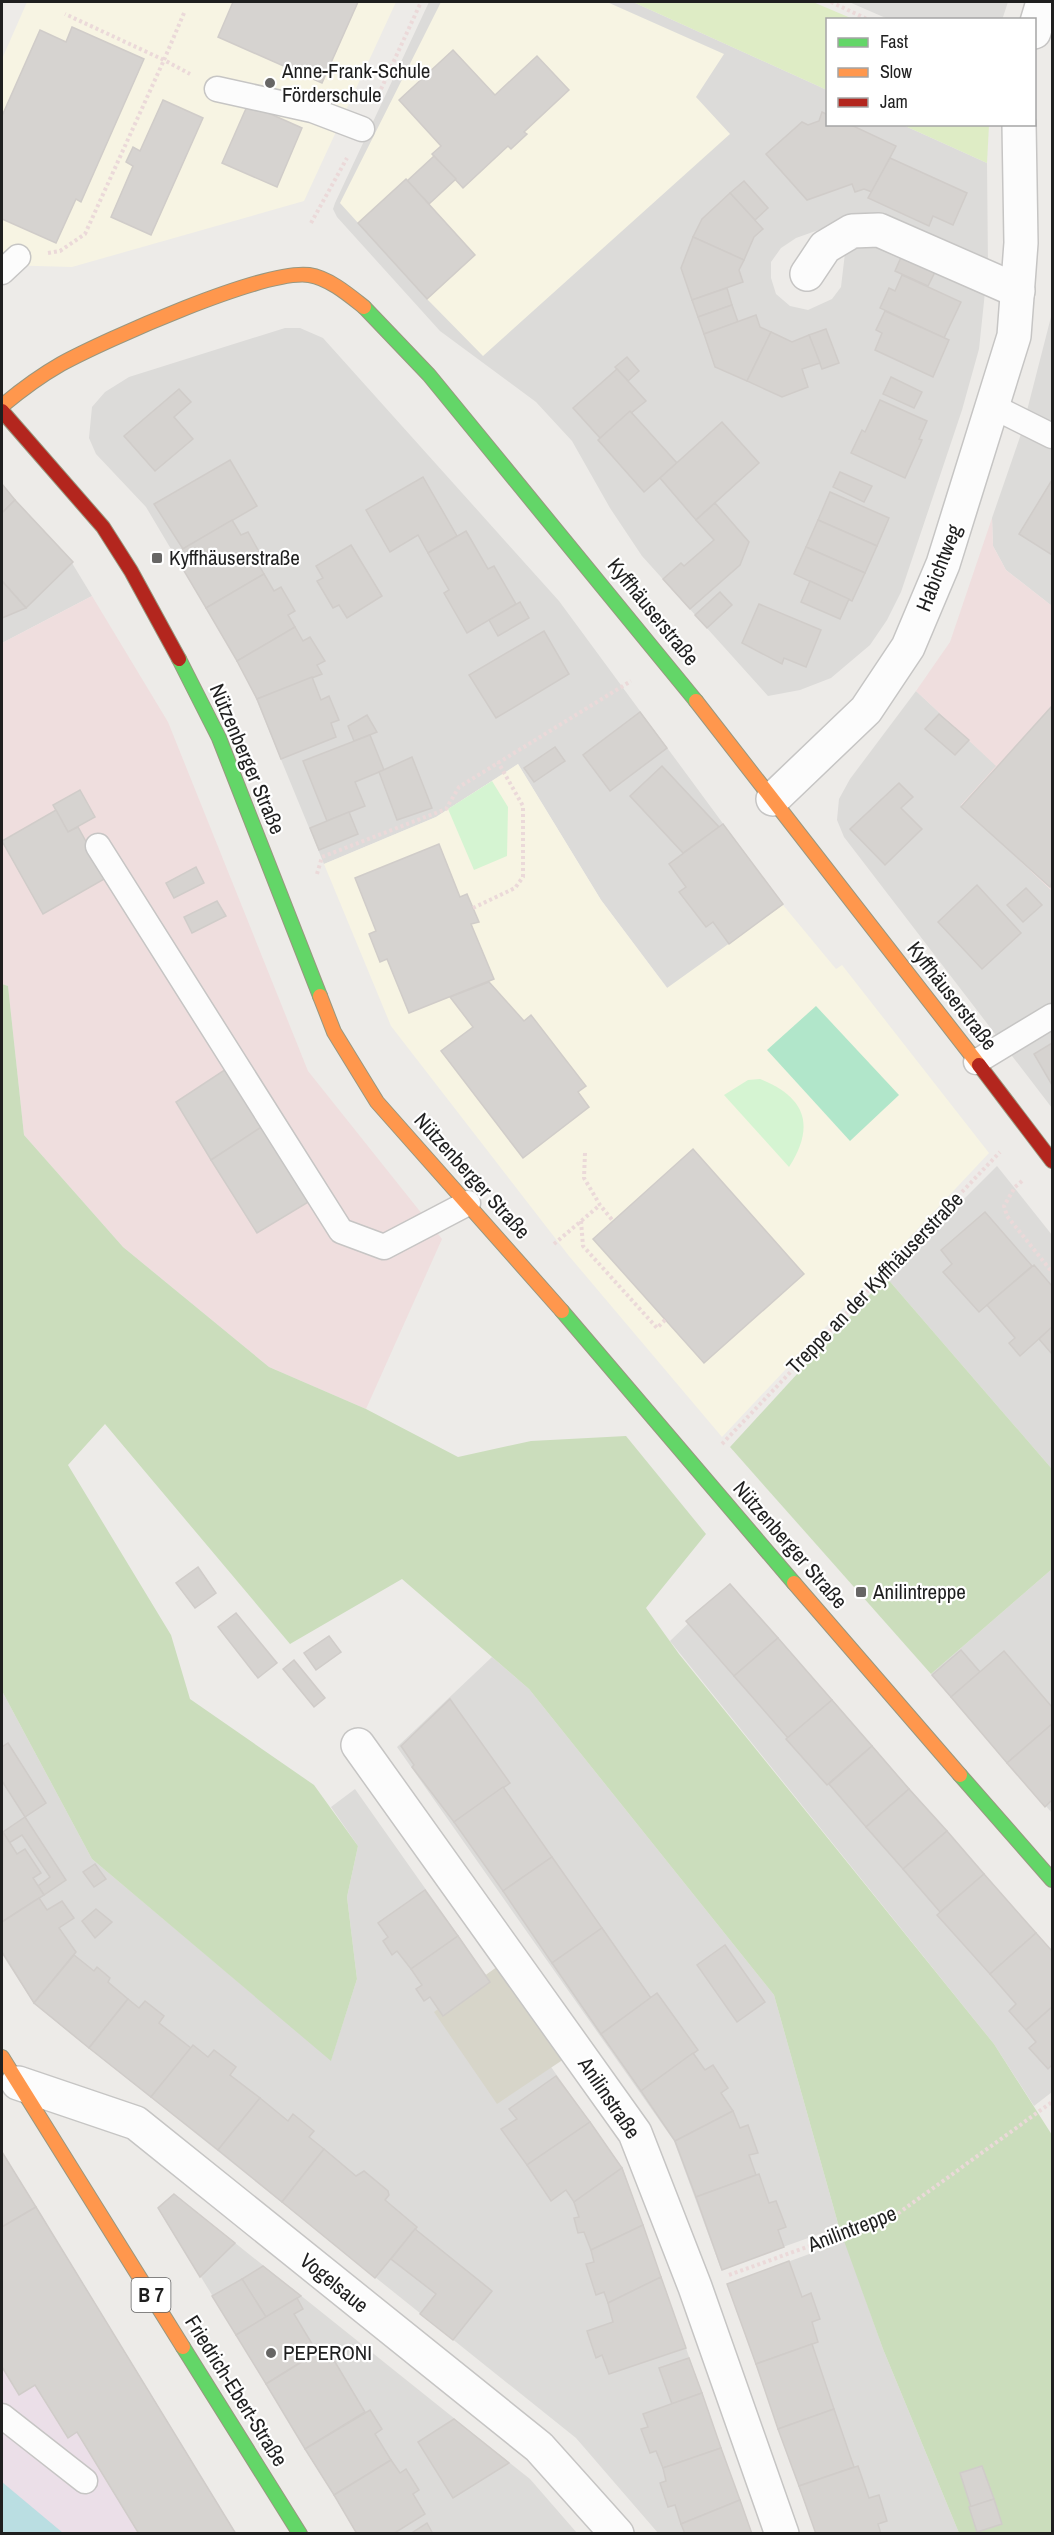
<svg xmlns="http://www.w3.org/2000/svg" width="1054" height="2535" font-family="'Archivo Narrow',sans-serif">
  <rect width="100%" height="100%" fill="#edebe8"/>
  <!-- residential -->
  <g fill="#dcdbd9">
    <path d="M429,2H633L827,90L828,124L903,125L987,163L988,267L855,217L796,238L781,248L771,262V278L776,294L790,306L808,310L832,299L841,287L845,253L863,240L985,292L979,349L962,410L901,592L887,620L870,645L831,678L800,690L768,696L642,556L610,508L572,441L536,402L440,331L337,217L333,209L335,203Z"/>
    <path d="M849,2H1008L1002,20L888,19Z"/>
    <path d="M1052,313V606L1006,570L993,546L992,518L1021,434Z"/>
    <path d="M285,328H300L323,338L559,601L783,905L668,989L601,900L518,764L436,817L324,864L247,677L146,507L96,454L89,438L92,407L105,392L129,377Z"/>
    <path d="M2,485L72,563L92,596L2,643Z"/>
    <path d="M916,691L997,766L961,805L1052,891V1108L844,837L837,820L839,799L850,779Z"/>
    <path d="M997,1166L1052,1235V1469L886,1277Z"/>
    <path d="M1052,1569V1813L931,1674Z"/>
    <path d="M730,1583L1052,1952V2092L1034,2106L994,2044L670,1641Z"/>
    <path d="M492,1657L529,1689L774,1995L839,2227L721,2269L674,2141L397,1747Z"/>
    <path d="M2,1691L92,1859L331,2060L357,1979L347,1897L358,1846L331,1807L355,1789L623,2169L751,2533H658L576,2438L34,2004L2,1954Z"/>
    <path d="M174,2194L530,2479L577,2533H358L158,2207Z"/>
    <path d="M845,2241L883,2349L959,2533H816L727,2284Z"/>
  </g>
  <!-- commercial -->
  <g fill="#efdede">
    <path d="M992,518L993,546L1006,570L1052,606V891L961,805L996,766L916,691L950,642Z"/>
    <path d="M92,596L168,722L308,1071L442,1239L366,1409L269,1367L123,1247L24,1135L8,986L2,984V643Z"/>
  </g>
  <!-- industrial -->
  <path fill="#ebdfe8" d="M2,2153L236,2533H2Z"/>
  <!-- education -->
  <g fill="#f7f4e3">
    <path d="M27,2H396L304,201L72,267L2,265V59Z"/>
    <path d="M441,2H607L724,54L696,97L730,134L483,356L427,299L340,203Z"/>
    <path d="M518,764L601,900L667,988L783,905L836,969L842,965L989,1153L722,1437L569,1256L391,1026L324,864L436,817Z"/>
  </g>
  <!-- construction -->
  <path fill="#d7d5c9" d="M501,1964L567,2057L497,2104L434,2012Z"/>
  <!-- grass -->
  <g fill="#deecc5">
    <path d="M633,2H813L853,19L828,20L827,90Z"/>
    <path d="M903,125H989L987,163Z"/>
  </g>
  <!-- forest -->
  <g fill="#cbddbc">
    <path d="M2,984L8,986L24,1135L123,1247L269,1367L366,1409L458,1457L531,1441L626,1436L706,1534L646,1608L679,1654L994,2044L1052,2135V2533H959L883,2349L839,2227L774,1995L529,1689L402,1579L290,1644L105,1424L68,1465L171,1635L190,1699L314,1785L358,1846L347,1897L357,1979L331,2061L92,1859L2,1691Z"/>
    <path d="M886,1277L1052,1469V1569L931,1674L730,1447Z"/>
  </g>
  <!-- park -->
  <g fill="#d5f4d2">
    <path d="M492,781L508,807L507,856L474,870L448,809Z"/>
    <path d="M760,1079C805,1097 816,1125 789,1167L724,1095L748,1080Z"/>
  </g>
  <!-- pitch -->
  <path fill="#b1e6ca" d="M816,1006L899,1095L850,1141L767,1050Z"/>
  <!-- water -->
  <path fill="#badee2" d="M2,2482L63,2533H2Z"/>
  <!-- building -->
  <g fill="#d6d3d0" stroke="#d0ccc9" stroke-width="1.5">
    <path d="M233,2H358L322,83L218,37Z"/>
    <path d="M72,27L144,59L81,202L76,199L56,243L2,219V116L40,30L66,42Z"/>
    <path d="M453,50L495,95L537,56L569,90L524,132L527,134L511,149L508,146L463,188L432,154L441,146L399,100Z"/>
    <path d="M163,100L203,118L151,235L111,217L133,166L126,162L133,147L140,151Z"/>
    <path d="M248,104L302,128L277,187L222,163Z"/>
    <path d="M822,112L828,115V124H849L896,146L872,192L864,189L855,192L852,184L807,200L766,154L802,122L808,125L819,121Z"/>
    <path d="M434,156L456,179L429,204L407,181Z"/>
    <path d="M890,158L967,193L953,225L933,216L929,226L868,198Z"/>
    <path d="M406,179L475,255L427,299L358,223Z"/>
    <path d="M744,181L768,208L755,220L730,193Z"/>
    <path d="M730,193L763,229L754,237L744,260L693,237L702,219Z"/>
    <path d="M693,237L744,260L739,270L743,282L692,300L681,268Z"/>
    <path d="M902,255L936,270L928,286L895,271Z"/>
    <path d="M902,275L961,302L944,338L880,308L889,288L895,291Z"/>
    <path d="M727,288L732,305L698,317L692,300Z"/>
    <path d="M732,305L738,322L704,334L698,317Z"/>
    <path d="M885,311L949,340L933,377L875,350L882,333L876,330Z"/>
    <path d="M756,315L760,327L771,332L747,381L715,367L704,334Z"/>
    <path d="M826,329L839,363L822,369L809,335Z"/>
    <path d="M771,332L792,342L809,335L820,363L802,369L808,387L782,397L747,381Z"/>
    <path d="M627,357L639,371L628,381L615,367Z"/>
    <path d="M617,369L646,401L600,438L573,408Z"/>
    <path d="M891,377L922,392L914,408L883,394Z"/>
    <path d="M179,389L191,402L174,417L193,439L155,471L124,436Z"/>
    <path d="M880,400L927,421L919,439L922,440L905,478L851,453L862,430L865,432Z"/>
    <path d="M630,411L677,463L644,492L598,440Z"/>
    <path d="M722,422L759,463L696,520L660,478Z"/>
    <path d="M230,460L257,506L183,549L154,504Z"/>
    <path d="M840,472L872,486L864,502L833,487Z"/>
    <path d="M423,477L457,536L428,553L418,535L390,552L366,510Z"/>
    <path d="M1052,480V555L1019,534Z"/>
    <path d="M2,484L15,500L2,513Z"/>
    <path d="M830,492L889,518L877,546L818,520Z"/>
    <path d="M15,500L73,562L26,608L2,581V513Z"/>
    <path d="M715,503L749,542L740,565L690,609L663,579L681,563L684,566L714,540L696,520Z"/>
    <path d="M232,520L241,535L248,532L262,557L256,560L264,574L206,608L174,554Z"/>
    <path d="M818,520L877,546L865,573L806,547Z"/>
    <path d="M466,531L488,569L494,566L516,604L467,633L444,593L449,590L428,553Z"/>
    <path d="M351,545L382,596L347,618L339,605L333,608L317,581L323,578L316,566Z"/>
    <path d="M806,547L865,573L852,601L794,574Z"/>
    <path d="M264,574L274,591L281,587L295,611L288,615L295,627L237,661L206,608Z"/>
    <path d="M2,581L26,608L2,618Z"/>
    <path d="M810,581L849,599L840,619L801,602Z"/>
    <path d="M720,592L732,605L707,628L695,615Z"/>
    <path d="M520,602L529,618L498,636L489,620Z"/>
    <path d="M759,604L821,630L806,667L784,658L782,664L742,643Z"/>
    <path d="M295,627L303,641L310,637L325,661L317,665L322,674L257,699L237,661Z"/>
    <path d="M544,631L569,674L496,718L469,675Z"/>
    <path d="M312,677L321,700L329,696L339,720L331,723L336,737L281,759L257,699Z"/>
    <path d="M1052,706V881L1050,887L961,807Z"/>
    <path d="M640,712L667,748L610,791L583,755Z"/>
    <path d="M939,714L969,740L955,755L925,729Z"/>
    <path d="M367,715L377,732L354,741L348,726Z"/>
    <path d="M370,735L384,770L355,782L365,806L327,821L303,761Z"/>
    <path d="M555,747L565,761L534,782L524,768Z"/>
    <path d="M412,757L432,808L397,820L379,772Z"/>
    <path d="M662,766L719,827L683,853L630,796Z"/>
    <path d="M899,783L913,797L901,808L922,829L885,865L850,829Z"/>
    <path d="M80,790L95,817L68,832L53,805Z"/>
    <path d="M56,810L68,832L78,827L106,878L43,914L2,841Z"/>
    <path d="M349,812L358,834L319,850L310,828Z"/>
    <path d="M723,824L783,904L729,944L713,922L706,927L679,892L686,887L669,864Z"/>
    <path d="M439,844L460,897L467,894L479,922L471,924L494,979L409,1013L387,959L380,962L369,934L376,931L355,878Z"/>
    <path d="M196,867L204,883L174,898L166,883Z"/>
    <path d="M977,885L1021,933L982,969L938,922Z"/>
    <path d="M1026,888L1042,905L1023,922L1007,905Z"/>
    <path d="M217,901L226,916L192,933L184,917Z"/>
    <path d="M489,982L524,1021L531,1015L586,1086L578,1092L589,1107L523,1158L441,1051L473,1027L450,997Z"/>
    <path d="M1052,1043V1085L1034,1054Z"/>
    <path d="M226,1069L263,1126L211,1160L176,1102Z"/>
    <path d="M263,1126L310,1201L257,1233L211,1160Z"/>
    <path d="M693,1149L804,1274L704,1363L593,1239Z"/>
    <path d="M985,1212L1032,1266L979,1312L943,1272L952,1264L941,1250Z"/>
    <path d="M1034,1265L1052,1286V1327L1020,1356L1009,1343L1015,1338L987,1305Z"/>
    <path d="M1052,1327V1354L1039,1339Z"/>
    <path d="M198,1567L216,1593L195,1608L176,1583Z"/>
    <path d="M730,1584L778,1638L734,1676L686,1621Z"/>
    <path d="M236,1613L277,1663L258,1678L218,1627Z"/>
    <path d="M329,1636L341,1652L316,1670L304,1653Z"/>
    <path d="M778,1638L832,1700L788,1738L734,1676Z"/>
    <path d="M961,1650L980,1672L951,1697L932,1675Z"/>
    <path d="M1004,1651L1052,1707V1724L1007,1763L951,1697Z"/>
    <path d="M294,1660L325,1698L314,1707L283,1669Z"/>
    <path d="M450,1699L510,1783L454,1822L412,1767L414,1765L401,1746Z"/>
    <path d="M832,1700L872,1746L827,1785L786,1739Z"/>
    <path d="M1052,1724V1800L1045,1807L1007,1763Z"/>
    <path d="M8,1743L46,1803L25,1817L2,1781V1747Z"/>
    <path d="M872,1746L909,1789L866,1827L829,1784Z"/>
    <path d="M503,1787L552,1857L503,1891L454,1822Z"/>
    <path d="M909,1789L947,1831L903,1869L866,1827Z"/>
    <path d="M25,1817L66,1880L44,1895L38,1886L50,1877L22,1835L9,1843L3,1832Z"/>
    <path d="M947,1831L984,1874L940,1912L903,1869Z"/>
    <path d="M3,1832L17,1854L25,1849L41,1873L33,1878L44,1895L2,1922Z"/>
    <path d="M552,1857L602,1928L552,1963L503,1891Z"/>
    <path d="M95,1864L106,1879L94,1887L83,1872Z"/>
    <path d="M984,1874L1036,1933L990,1974L937,1915Z"/>
    <path d="M425,1890L458,1936L411,1969L397,1951L392,1955L383,1941L388,1937L378,1923Z"/>
    <path d="M39,1898L47,1910L62,1901L74,1918L59,1928L76,1952L34,2003L2,1952V1922Z"/>
    <path d="M96,1909L112,1922L95,1938L82,1921Z"/>
    <path d="M602,1928L651,1998L601,2034L552,1963Z"/>
    <path d="M1036,1933L1052,1951V2007L1026,2030L1009,2011L1016,2004L990,1974Z"/>
    <path d="M458,1936L490,1982L443,2016L430,1997L424,2001L416,1989L422,1985L411,1969Z"/>
    <path d="M725,1945L765,2002L737,2022L697,1965Z"/>
    <path d="M74,1955L94,1971L97,1967L110,1978L108,1982L128,1999L89,2048L34,2003Z"/>
    <path d="M657,1993L698,2050L641,2091L601,2034Z"/>
    <path d="M128,1999L139,2008L145,2001L164,2016L159,2023L191,2048L151,2097L89,2048Z"/>
    <path d="M1052,2007V2065L1048,2069L1029,2048L1036,2042L1026,2030Z"/>
    <path d="M193,2045L208,2057L214,2050L236,2067L230,2075L260,2098L218,2150L151,2097Z"/>
    <path d="M693,2053L705,2070L713,2065L728,2088L721,2093L733,2111L675,2141L641,2091Z"/>
    <path d="M556,2076L590,2122L527,2165L501,2129L517,2119L509,2109Z"/>
    <path d="M260,2098L288,2121L293,2114L314,2131L309,2137L324,2149L282,2202L218,2150Z"/>
    <path d="M733,2111L740,2128L748,2125L758,2153L749,2155L756,2175L696,2197L675,2141Z"/>
    <path d="M590,2122L622,2168L574,2202L566,2190L551,2201L527,2165Z"/>
    <path d="M324,2149L356,2176L364,2171L388,2191L389,2195L385,2200L417,2227L375,2278L282,2202Z"/>
    <path d="M2,2152L36,2207L2,2227Z"/>
    <path d="M622,2168L643,2225L591,2250L584,2232L578,2233L574,2218L579,2217L574,2202Z"/>
    <path d="M759,2174L769,2203L776,2201L786,2227L778,2230L784,2247L722,2270L696,2197Z"/>
    <path d="M174,2194L235,2243L200,2277L158,2208Z"/>
    <path d="M36,2207L236,2534H139L77,2432L68,2438L35,2385L19,2395L2,2367V2227Z"/>
    <path d="M643,2225L661,2277L608,2303L604,2292L596,2295L586,2264L594,2262L591,2250Z"/>
    <path d="M415,2229L492,2291L453,2340L420,2314L436,2294L391,2259Z"/>
    <path d="M789,2261L802,2297L811,2293L820,2319L812,2322L818,2342L756,2364L727,2284Z"/>
    <path d="M263,2266L301,2296L266,2317L242,2279Z"/>
    <path d="M661,2277L686,2348L609,2374L602,2355L596,2358L587,2331L613,2322L608,2303Z"/>
    <path d="M242,2279L266,2317L236,2335L212,2296Z"/>
    <path d="M297,2298L303,2309L294,2314L317,2352L266,2384L236,2335Z"/>
    <path d="M812,2344L834,2409L778,2429L756,2364Z"/>
    <path d="M326,2347L365,2412L305,2449L266,2384Z"/>
    <path d="M689,2358L702,2393L672,2404L659,2368Z"/>
    <path d="M702,2393L721,2448L663,2468L656,2451L650,2453L641,2429L648,2427L643,2414Z"/>
    <path d="M834,2409L854,2467L799,2486L778,2429Z"/>
    <path d="M370,2410L382,2429L375,2434L391,2460L334,2495L305,2449Z"/>
    <path d="M454,2419L509,2463L453,2498L418,2442Z"/>
    <path d="M721,2448L740,2500L681,2524L675,2505L668,2507L660,2483L666,2481L663,2468Z"/>
    <path d="M391,2460L400,2473L406,2469L419,2490L413,2494L425,2514L393,2534H357L334,2495Z"/>
    <path d="M858,2466L869,2498L879,2495L887,2521L878,2524L881,2534H816L799,2486Z"/>
    <path d="M982,2466L994,2499L971,2507L960,2473Z"/>
    <path d="M994,2499L1002,2524L977,2532L969,2507Z"/>
    <path d="M740,2500L752,2534H685L681,2524Z"/>
    <path d="M427,2523L433,2534H410Z"/>
  </g>
  <g fill="none" stroke-linecap="round" stroke-linejoin="round">
    <!-- lane casing -->
    <g stroke="#c6c5c4" stroke-width="27">
      <g id="lane">
        <path d="M217,89L312,110L362,129"/>
        <path d="M2,272L18,257"/>
        <path d="M994,407L1052,436"/>
        <path d="M98,846L341,1231L384,1247L468,1203"/>
        <path d="M976,1062L1052,1016"/>
        <path d="M2,2416L85,2481"/>
      </g>
    </g>
    <!-- street casing -->
    <g stroke="#c6c5c4" stroke-width="36">
      <g id="street">
        <path d="M1034,32L1043,2"/>
        <path d="M807,274L825,247L852,231L879,230L1018,291"/>
        <path d="M773,799L866,710L908,647L943,564L1014,336L1021,243L1019,124"/>
        <path d="M358,1745L635,2133L695,2287L782,2534"/>
        <path d="M18,2083L136,2123L539,2447L617,2534"/>
      </g>
    </g>
    <!-- fast casing -->
    <g stroke="#98977f" stroke-width="16">
      <g id="fast">
        <path d="M364,307L429,375L696,701"/>
        <path d="M179,659L219,738L320,996"/>
        <path d="M562,1311L794,1583"/>
        <path d="M960,1775L1052,1880"/>
        <path d="M183,2347L300,2534"/>
      </g>
    </g>
    <!-- slow casing -->
    <g stroke="#98977f" stroke-width="16">
      <g id="slow">
        <path d="M2,406C21,390 40,376 61,364C105,340 264,269 309,275C329,278 349,295 364,307"/>
        <path d="M696,701L979,1065"/>
        <path d="M320,996L334,1032L377,1102L562,1311"/>
        <path d="M794,1583L960,1775"/>
        <path d="M2,2057L183,2347"/>
      </g>
    </g>
    <!-- jam casing -->
    <g stroke="#98977f" stroke-width="16">
      <g id="jam">
        <path d="M2,411L103,527L131,571L179,659"/>
        <path d="M979,1065L1052,1161"/>
      </g>
    </g>
    <!-- path -->
    <g stroke="#ebd9d9" stroke-width="4" stroke-dasharray="3 3" stroke-linecap="butt">
      <path d="M831,2L869,20"/>
      <path d="M184,13L164,60L190,74"/>
      <path d="M376,100L421,2"/>
      <path d="M311,223L347,158"/>
      <path d="M48,253L60,251L85,234L164,60L65,14"/>
      <path d="M317,874L322,857L446,809L459,787L631,681"/>
      <path d="M473,908L515,888L523,877V806L498,762"/>
      <path d="M585,1153L584,1178L600,1205L613,1221"/>
      <path d="M1022,1181L1015,1187L1004,1206L1007,1216L1052,1272"/>
      <path d="M581,1221L583,1246L657,1328L666,1319"/>
      <path d="M554,1244L600,1205"/>
      <path d="M722,1444L1000,1152"/>
      <path d="M729,2275L896,2215L1052,2102"/>
    </g>
    <!-- lane -->
    <use href="#lane" stroke="#fcfcfc" stroke-width="24"/>
    <!-- street -->
    <use href="#street" stroke="#fcfcfc" stroke-width="33"/>
    <!-- fast -->
    <use href="#fast" stroke="#63d668" stroke-width="14"/>
    <!-- slow -->
    <use href="#slow" stroke="#ff974d" stroke-width="14"/>
    <!-- jam -->
    <use href="#jam" stroke="#b3261e" stroke-width="14"/>
  </g>
  <!-- markers -->
  <g fill="#676665" stroke="#fff" stroke-width="2">
    <circle cx="270" cy="83" r="6"/>
    <rect x="151" y="552" width="12" height="12" rx="3"/>
    <rect x="855" y="1586" width="12" height="12" rx="3"/>
    <circle cx="271" cy="2353" r="6"/>
  </g>
  <g text-anchor="middle" stroke-width="4.5" stroke-linejoin="round" paint-order="stroke">
    <!-- shield labels -->
    <rect fill="#fff" stroke="#626262" stroke-width="1.5" x="131.5" y="2278" width="39" height="34" rx="4.5"/>
    <g font-size="20" font-weight="bold" fill="#1f1f1f">
      <text x="151" y="2302">B 7</text>
    </g>
    <!-- poi labels -->
    <g font-size="21" fill="#1f1f1f" stroke="#fff" text-anchor="start">
      <text x="282" y="78">Anne-Frank-Schule<tspan x="282" dy="24">Förderschule</tspan></text>
      <text x="169" y="565">Kyffhäuserstraße</text>
      <text x="873" y="1599">Anilintreppe</text>
      <text x="283" y="2360">PEPERONI</text>
    </g>
    <!-- street labels -->
    <g font-size="21" fill="#1f1f1f" stroke="#fff">
      <text transform="translate(939 568) rotate(-69)" y="7">Habichtweg</text>
      <text transform="translate(653 612) rotate(51)" y="7">Kyffhäuserstraße</text>
      <text transform="translate(247 759) rotate(67)" y="7">Nützenberger Straße</text>
      <text transform="translate(952 996) rotate(52)" y="7">Kyffhäuserstraße</text>
      <text transform="translate(472 1176) rotate(48)" y="7">Nützenberger Straße</text>
      <text transform="translate(875 1283) rotate(-46)" y="7">Treppe an der Kyffhäuserstraße</text>
      <text transform="translate(790 1545) rotate(49)" y="7">Nützenberger Straße</text>
      <text transform="translate(609 2098) rotate(56)" y="7">Anilinstraße</text>
      <text transform="translate(852 2229) rotate(-21)" y="7">Anilintreppe</text>
      <text transform="translate(334 2283) rotate(39)" y="7">Vogelsaue</text>
      <text transform="translate(236 2391) rotate(58)" y="7">Friedrich-Ebert-Straße</text>
    </g>
  </g>
  <!-- border -->
  <rect width="1054" height="2535" fill="none" stroke="#1f1f1f" stroke-width="6"/>
  <!-- legend -->
  <rect x="826" y="18" width="210" height="108" fill="#ffffff" stroke="#a5a5a5" stroke-width="1.5"/>
  <rect x="838" y="38" width="30" height="9" fill="#63d668" stroke="#a5a5a5" stroke-width="1.5"/>
  <text x="880" y="48" font-size="18" fill="#1f1f1f">Fast</text>
  <rect x="838" y="68" width="30" height="9" fill="#ff974d" stroke="#a5a5a5" stroke-width="1.5"/>
  <text x="880" y="78" font-size="18" fill="#1f1f1f">Slow</text>
  <rect x="838" y="98" width="30" height="9" fill="#b3261e" stroke="#a5a5a5" stroke-width="1.5"/>
  <text x="880" y="108" font-size="18" fill="#1f1f1f">Jam</text>
</svg>
